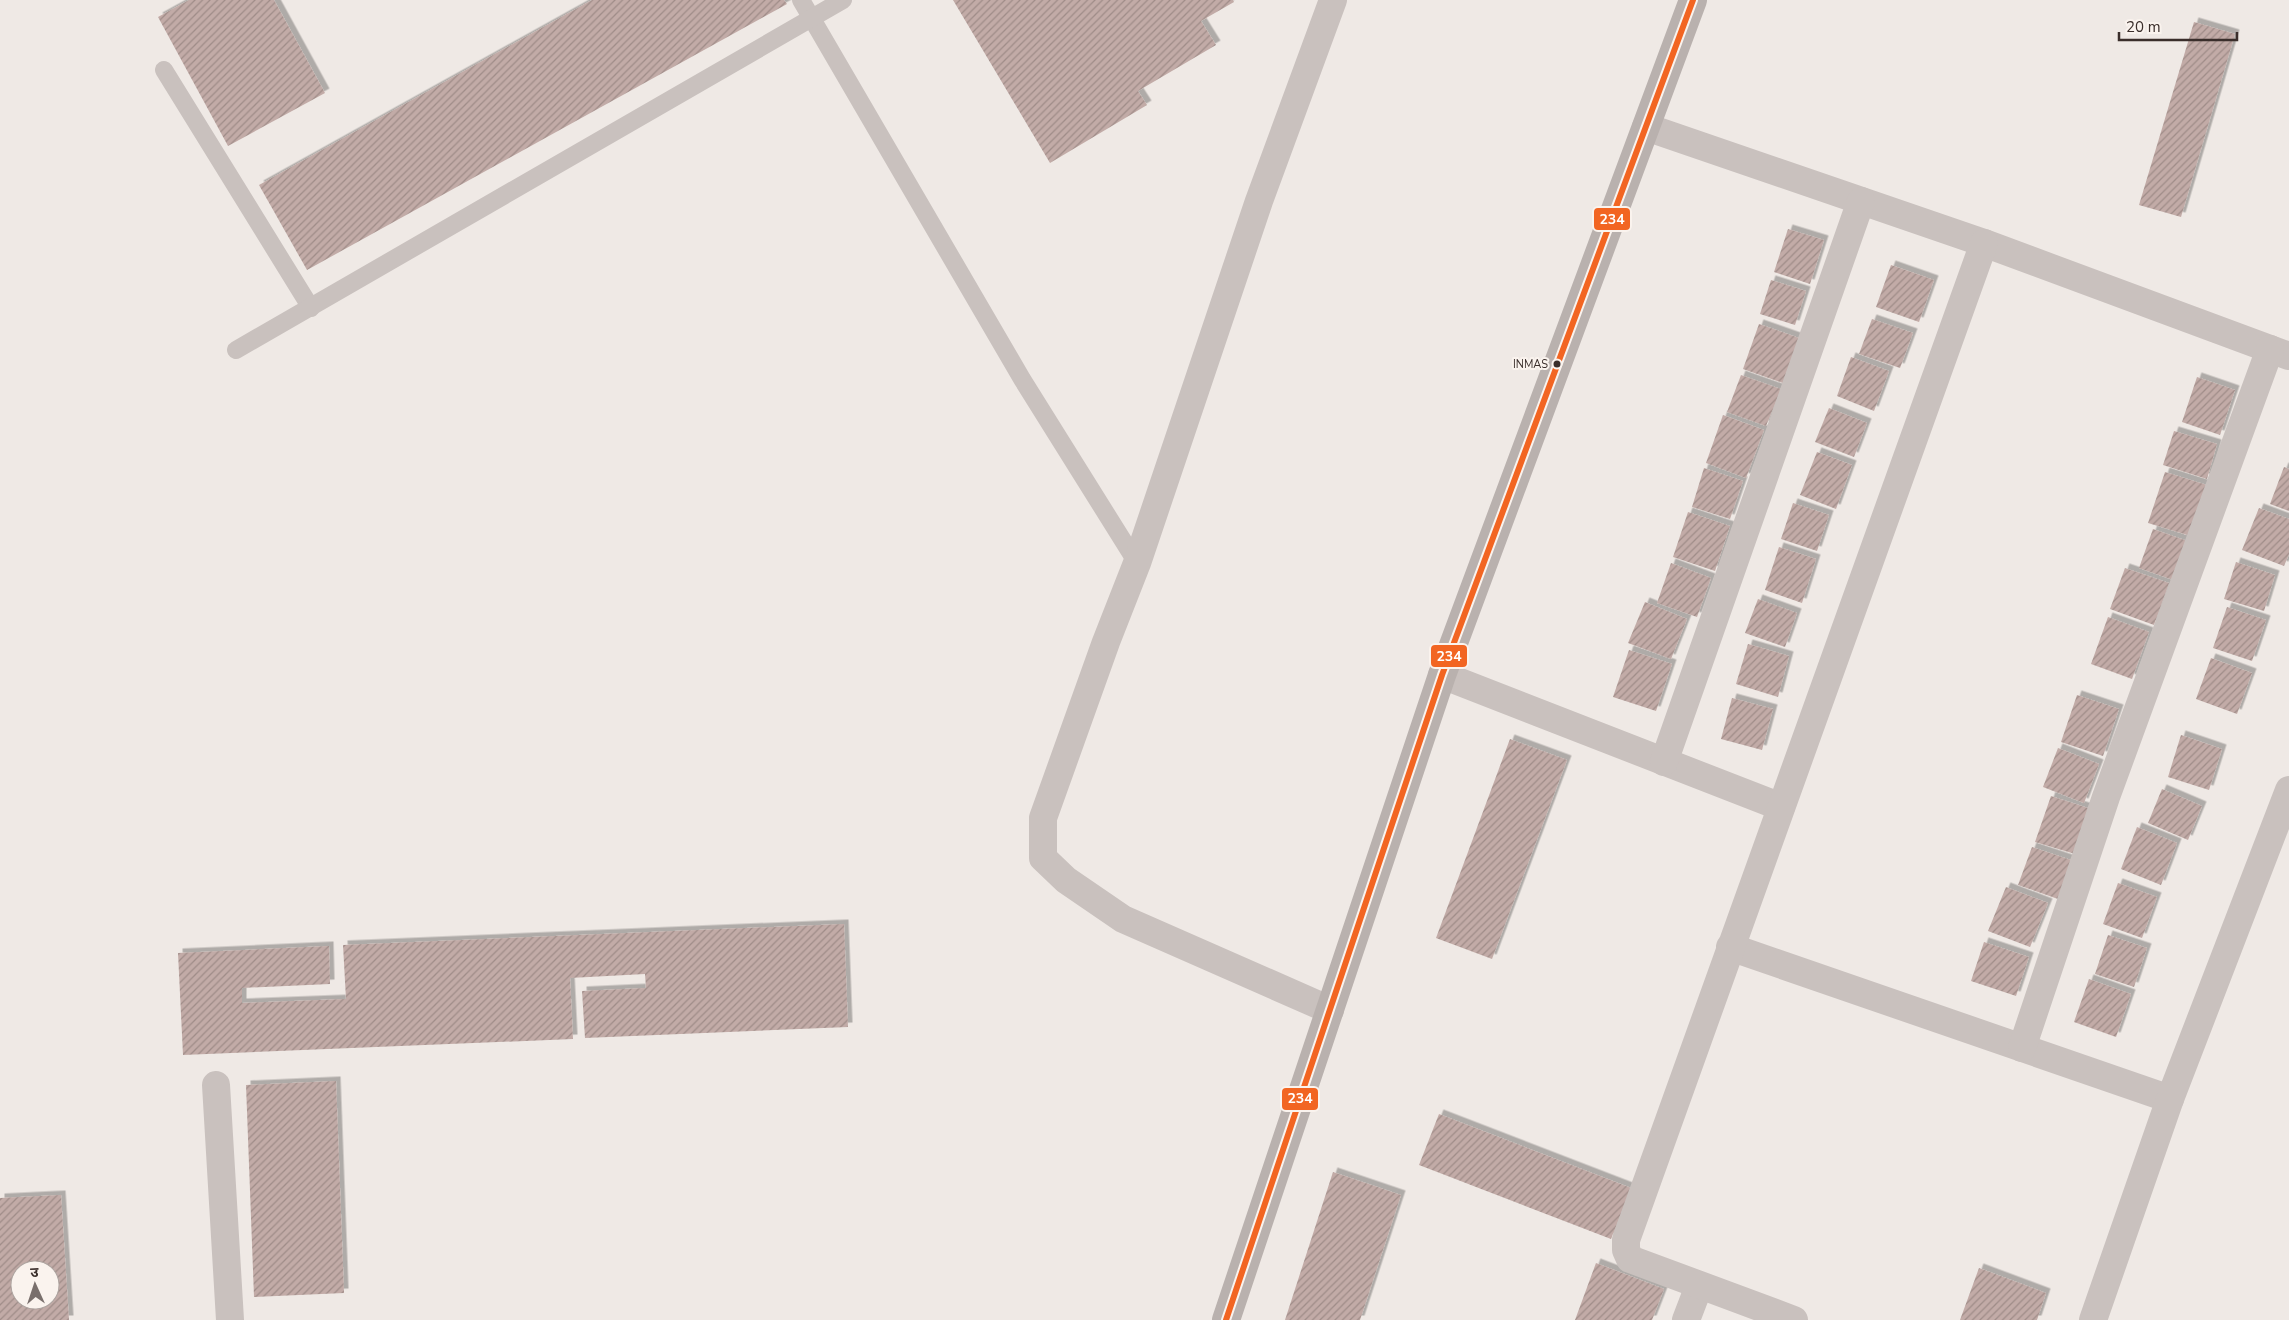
<svg xmlns="http://www.w3.org/2000/svg" width="2289" height="1320" font-family="'Nunito Sans','Noto Sans Devanagari',sans-serif">
  <defs>
    <pattern id="building-hatch" width="6" height="6" patternUnits="userSpaceOnUse" patternTransform="scale(1.25)"><rect width="6" height="6" fill="#c2aba7"/><path d="M-1 1l2-2M0 6l6-6M5 7l2-2" fill="none" stroke="#9f8c88"/></pattern>
    <filter id="shadow"><feDropShadow dx="4.5" dy="-4.5" stdDeviation="0" flood-color="#0004"/></filter>
  </defs>
  <rect width="100%" height="100%" fill="#efe9e5"/>
  <!-- building -->
  <g fill="url(#building-hatch)" fill-rule="evenodd" filter="url(#shadow)">
    <path d="M189,0H274L325,93L228,146L158,17Z"/>
    <path d="M592,0H784L787,4L307,270L259,185Z"/>
    <path d="M953,0H1233L1234,2L1201,21L1216,45L1138,91L1147,105L1050,163Z"/>
    <path d="M2194,22L2235,34L2181,217L2139,205Z"/>
    <path d="M1788,229L1824,240L1810,284L1774,272Z"/>
    <path d="M1891,265L1934,280L1919,322L1876,307Z"/>
    <path d="M1771,280L1806,291L1795,325L1760,314Z"/>
    <path d="M1872,319L1913,333L1900,368L1859,354Z"/>
    <path d="M1759,324L1799,338L1783,383L1743,369Z"/>
    <path d="M1851,357L1889,371L1874,411L1837,396Z"/>
    <path d="M1741,375L1781,389L1766,426L1727,412Z"/>
    <path d="M2197,377L2235,390L2220,435L2182,422Z"/>
    <path d="M1829,408L1867,423L1854,457L1815,442Z"/>
    <path d="M1723,415L1764,430L1746,478L1706,463Z"/>
    <path d="M2174,431L2217,444L2207,479L2163,465Z"/>
    <path d="M1817,452L1852,465L1836,509L1800,495Z"/>
    <path d="M2284,467L2289,469V511L2270,504Z"/>
    <path d="M1704,468L1743,481L1730,519L1692,507Z"/>
    <path d="M2165,472L2210,486L2194,537L2148,523Z"/>
    <path d="M1793,503L1829,515L1817,551L1781,539Z"/>
    <path d="M2259,508L2289,519V554L2284,566L2242,550Z"/>
    <path d="M1688,512L1730,526L1715,571L1673,557Z"/>
    <path d="M2153,529L2193,543L2179,582L2139,568Z"/>
    <path d="M1779,547L1816,559L1802,603L1765,590Z"/>
    <path d="M2236,562L2275,575L2264,611L2224,599Z"/>
    <path d="M1671,563L1711,578L1697,617L1657,603Z"/>
    <path d="M2125,568L2169,583L2154,625L2110,609Z"/>
    <path d="M1758,599L1797,613L1785,647L1745,633Z"/>
    <path d="M1645,602L1687,619L1671,659L1628,643Z"/>
    <path d="M2227,607L2266,620L2252,661L2213,648Z"/>
    <path d="M2108,617L2149,632L2132,679L2091,664Z"/>
    <path d="M1748,644L1789,656L1778,697L1736,684Z"/>
    <path d="M1629,650L1672,664L1656,711L1613,697Z"/>
    <path d="M2211,658L2252,673L2237,714L2196,699Z"/>
    <path d="M2077,695L2119,709L2103,756L2061,742Z"/>
    <path d="M1732,698L1773,709L1762,750L1721,739Z"/>
    <path d="M2181,735L2222,749L2209,790L2168,777Z"/>
    <path d="M1510,739L1567,760L1492,959L1436,938Z"/>
    <path d="M2058,748L2099,764L2084,803L2043,787Z"/>
    <path d="M2162,789L2202,806L2188,840L2148,823Z"/>
    <path d="M2051,796L2091,809L2075,854L2035,842Z"/>
    <path d="M2137,827L2177,843L2161,885L2121,869Z"/>
    <path d="M2032,847L2071,860L2058,899L2018,885Z"/>
    <path d="M2118,883L2157,897L2142,938L2103,924Z"/>
    <path d="M2006,887L2048,903L2030,947L1988,931Z"/>
    <path d="M844,924L848,1027L585,1038L582,991L646,988L645,974L570,978L573,1039L183,1055L178,953L329,946L330,984L242,988V1003L346,999L343,945Z"/>
    <path d="M2108,935L2147,948L2134,987L2095,974Z"/>
    <path d="M1984,942L2029,957L2016,996L1971,981Z"/>
    <path d="M2089,979L2131,994L2116,1037L2074,1022Z"/>
    <path d="M336,1081L344,1293L254,1297L246,1085Z"/>
    <path d="M1439,1114L1631,1188L1611,1239L1419,1165Z"/>
    <path d="M1333,1172L1401,1195L1360,1320H1285Z"/>
    <path d="M61,1195L69,1320H0V1198ZM20,1270H50V1300H20Z"/>
    <path d="M1596,1263L1664,1289L1652,1320H1575Z"/>
    <path d="M1979,1268L2046,1293L2037,1320H1960Z"/>
  </g>
  <g fill="none" stroke-linecap="round" stroke-linejoin="round">
    <!-- lane -->
    <g stroke="#c9c1be" stroke-width="18">
      <path d="M801,0L1022,379L1137,563"/>
      <path d="M164,70L311,308"/>
      <path d="M236,350L843,0"/>
    </g>
    <!-- street -->
    <g stroke="#c9c1be" stroke-width="28">
      <path d="M1646,127L1984,243L2289,356"/>
      <path d="M1442,675L1781,807"/>
      <path d="M1664,762L1861,201"/>
      <path d="M1730,947L2170,1099"/>
      <path d="M1330,1010L1123,919L1066,880L1043,858V818L1106,642L1137,563L1259,201L1333,0"/>
      <path d="M2022,1048L2106,797L2270,349"/>
      <path d="M216,1085L230,1320"/>
      <path d="M1686,1320L1699,1286"/>
      <path d="M1794,1320L1630,1259L1626,1250V1240L1984,243"/>
      <path d="M2093,1320L2170,1099L2289,790"/>
    </g>
    <!-- secondary -->
    <path stroke="#b9b1ae" stroke-width="28" d="M1226,1320L1442,675L1693,0"/>
    <!-- bus-1 casing -->
    <g stroke="#faf3ee" stroke-width="10">
      <path id="bus-1" d="M1226,1320L1442,675L1693,0"/>
    </g>
    <!-- bus-1 -->
    <use href="#bus-1" stroke="#f26522" stroke-width="6"/>
  </g>
  <!-- markers -->
  <circle fill="#3a2e2b" stroke="#faf3ee" stroke-width="2" cx="1557" cy="364" r="4.5"/>
  <g text-anchor="middle" stroke-width="4" stroke-linejoin="round" paint-order="stroke">
    <!-- bus labels -->
    <g font-size="11" fill="#3a2e2b" stroke="#faf3ee" text-anchor="end">
      <text x="1548" y="368">INMAS</text>
    </g>
  </g>
  <g stroke="#faf3ee" stroke-width="2">
    <rect x="1593" y="207" width="38" height="24" rx="5" fill="#f26522"/>
    <rect x="1430" y="644" width="38" height="24" rx="5" fill="#f26522"/>
    <rect x="1281" y="1087" width="38" height="24" rx="5" fill="#f26522"/>
  </g>
  <g font-size="14" text-anchor="middle" font-weight="bold" fill="#fff">
    <text x="1612" y="224">234</text>
    <text x="1449" y="661">234</text>
    <text x="1300" y="1103">234</text>
  </g>
  <!-- north arrow -->
  <g transform="translate(35 1285) rotate(357)"><circle r="24" fill="#faf3ee" stroke="#ada4a0"/>
  <path d="M0-4L9 19L0 12L-9 19Z" fill="#796f6c"/>
  <text y="-8" font-size="14" font-weight="bold" text-anchor="middle" fill="#3a2e2b">उ</text>
  </g>
  <!-- scale -->
  <path d="M2119 32v8h118v-8" fill="none" stroke="#3a2e2b" stroke-width="2.5"/>
  <text x="2126" y="32" font-size="15" fill="#3a2e2b" stroke="#faf3ee" stroke-width="4" paint-order="stroke">20 m</text>
</svg>
